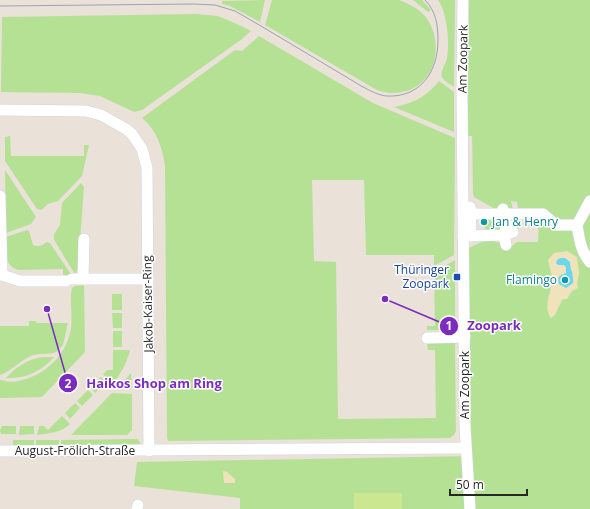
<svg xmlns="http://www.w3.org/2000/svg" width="590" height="509" font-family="'Open Sans',sans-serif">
  <rect width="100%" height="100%" fill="#eae1d9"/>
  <!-- green -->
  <g fill="#b5e195">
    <path d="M265,0L260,22L230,6L222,4V1Z"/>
    <path d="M272,0H399C409,4 418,8 425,16C448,46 433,94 392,93C387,93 381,91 377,90L265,25Z"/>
    <path d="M413,0H422L431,10L428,12Z"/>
    <path d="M438,0H455L454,87C450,84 444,81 442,77C440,71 446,64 447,58C450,43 447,12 438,0Z"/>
    <path d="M468,0H590V509H240V498L134,486L137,462L471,456L468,246L469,248L479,243L490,240L506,245L512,246L517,242H538L539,219H520L517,202L511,201L513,209H495L474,197L473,194L472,136H468Z"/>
    <path d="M196,14L218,16L237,24L251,31L242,39L142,110L134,112L100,96L79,93L1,92L2,17Z"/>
    <path d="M259,36L373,103L455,138L454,255L434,266V255H366L364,180H312L314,261L336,262L338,419L436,418L435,350H428L427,343H455L456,431L454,435L450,438L168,441L167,438L165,166C162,147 157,130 142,118L235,50L242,51Z"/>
    <path d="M439,81L454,92V132L394,107C414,103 426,97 439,81Z"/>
    <path d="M10,136L11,156H84V145H89L82,176L58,201L48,204L41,210L37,209L5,161V137Z"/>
    <path d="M5,170L36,217L31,224L6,233Z"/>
    <path d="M81,183L84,187L78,269L75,274L54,240V234L60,225L62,203Z"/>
    <path d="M488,218L499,220L504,225L498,231L490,233L482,225L483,221Z"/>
    <path d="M27,230L29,231L33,245C38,247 43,246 46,242L50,243L72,276H63V269L18,270C3,265 6,251 6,237Z"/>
    <path d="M455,260V327L451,330H427V326H435L434,272Z"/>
    <path d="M84,285L85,352L42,397L0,398V380C6,381 12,383 18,381C45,376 67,355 71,328C73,315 69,301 72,288L75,286Z"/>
    <rect x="112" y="294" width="10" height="16"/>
    <path d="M112,313H122V328H113Z"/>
    <path d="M29,321H36V323H68L63,345L56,352C49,355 41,353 34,355C21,359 12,371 0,375V326H29Z"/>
    <rect x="113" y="331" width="9" height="16"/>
    <path d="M113,350H130C127,363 121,373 113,384L103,374L107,370H113Z"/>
    <path d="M43,357H54C42,371 25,379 6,378C16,367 28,359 43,357Z"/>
    <path d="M131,373L132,388H119L118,387Z"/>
    <path d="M101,377L106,382L95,393L90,387Z"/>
    <path d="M88,390L93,395L82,406L77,401Z"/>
    <path d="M112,393L132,394V430L127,435H71Z"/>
    <path d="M75,403L80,408L70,419L65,413Z"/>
    <path d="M62,416L70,424C61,433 49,433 37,435L39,426H44L48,430Z"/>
    <path d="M2,426H16V434H1L0,430Z"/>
    <path d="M20,426H34V434L19,435Z"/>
    <path d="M137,439L140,442V444L137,445L61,446V440Z"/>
    <rect x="13" y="440" width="21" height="6"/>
    <rect x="36" y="440" width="23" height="6"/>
  </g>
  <!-- sand -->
  <g fill="#f0e3bb" fill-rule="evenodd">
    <path d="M567,251L577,257L579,273L577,283L578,288L572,291L567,299H564L562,300L555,315L551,318C542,307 552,292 552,280C552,273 549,267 548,260L554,253ZM570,262V269L573,274L560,275L566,273V267L564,265H558Z"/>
    <path d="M223,471L227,472L235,479V483H224Z"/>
  </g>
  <!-- pitch -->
  <rect fill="#cbe890" x="354" y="493" width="48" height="16"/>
  <!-- water -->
  <path fill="#6bd6ed" d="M560,258H565L570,262C570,270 574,275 573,283L566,288L559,284C557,274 560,277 566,273V267L564,265H558L556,263L557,260Z"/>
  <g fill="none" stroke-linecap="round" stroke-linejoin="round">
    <!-- minor casing -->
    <g stroke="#ced3e1" stroke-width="12">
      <g id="minor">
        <path d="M463,0L462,92L465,426L470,509"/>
        <path d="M0,110L86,111L101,115L126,129L132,134L142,149L147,168L149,451"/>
        <path d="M0,196L2,275"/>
        <path d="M470,207L471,236"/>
        <path d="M503,209L507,225L504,235L506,245"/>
        <path d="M463,214H543L556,225H577L590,201"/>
        <path d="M577,225C579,238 581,252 590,262"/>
        <path d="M463,236L504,235L513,232"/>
        <path d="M2,275L20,281H66"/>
        <path d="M72,279H148"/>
        <path d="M83,279L84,239"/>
        <path d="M427,338L465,337"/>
        <path d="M0,451L466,448"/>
        <path d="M137,509L138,505"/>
      </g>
    </g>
    <!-- minor -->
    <use href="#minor" stroke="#fff" stroke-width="11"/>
    <!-- tram -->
    <path stroke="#9ca1b2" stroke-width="1" d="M0,6L194,4L215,5L235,11L261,26L363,87C371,91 378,95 386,96C421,98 438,71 438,40C438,25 436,11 425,0"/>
  </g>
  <!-- markers -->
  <g fill="#0f9aa8" stroke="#fff" stroke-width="1.5">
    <circle cx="484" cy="222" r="4"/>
    <circle cx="565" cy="280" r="4"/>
  </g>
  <rect fill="#1a4fb4" stroke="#fff" stroke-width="1.5" x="453" y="273" width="8" height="8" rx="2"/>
  <g text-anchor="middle" stroke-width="3" stroke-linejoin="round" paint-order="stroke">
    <!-- street labels -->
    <g font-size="12" fill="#272727" stroke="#fff">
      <text transform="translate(463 59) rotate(-89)" y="4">Am Zoopark</text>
      <text transform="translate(148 304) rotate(-91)" y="4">Jakob-Kaiser-Ring</text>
      <text transform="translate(465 385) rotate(-90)" y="4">Am Zoopark</text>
      <text x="75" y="455">August-Frölich-Straße</text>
    </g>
    <!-- culture labels -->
    <g font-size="12" fill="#0d838f" stroke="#fff" text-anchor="start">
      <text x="492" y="226">Jan &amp; Henry</text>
      <text x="557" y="284" text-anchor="end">Flamingo</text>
    </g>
    <!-- transit labels -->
    <g font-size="12" fill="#164399" stroke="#fff" text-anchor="end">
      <text x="449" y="274">Thüringer<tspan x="449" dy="14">Zoopark</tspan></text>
    </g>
  </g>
  <!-- callouts -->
  <path fill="none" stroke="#7b2cbf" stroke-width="1.5" d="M385 299L449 326M47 309L68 383"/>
  <g fill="#7b2cbf" stroke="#fff" stroke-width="1.5">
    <circle cx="385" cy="299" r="4"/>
    <circle cx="47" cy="309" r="4"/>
    <circle cx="449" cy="326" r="10"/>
    <circle cx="68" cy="383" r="10"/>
  </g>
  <g font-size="12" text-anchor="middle" font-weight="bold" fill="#fff">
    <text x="449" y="330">1</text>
    <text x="68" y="388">2</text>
  </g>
  <g font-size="13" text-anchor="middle" font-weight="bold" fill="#7b2cbf" stroke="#fff" stroke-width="3" stroke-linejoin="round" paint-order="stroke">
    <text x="494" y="330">Zoopark</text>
    <text x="154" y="388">Haikos Shop am Ring</text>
  </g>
  <!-- scale -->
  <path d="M450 489v6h77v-6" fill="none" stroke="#272727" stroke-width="2"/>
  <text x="456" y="489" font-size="12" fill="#272727" stroke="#ffffff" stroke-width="3" paint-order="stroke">50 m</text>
</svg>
